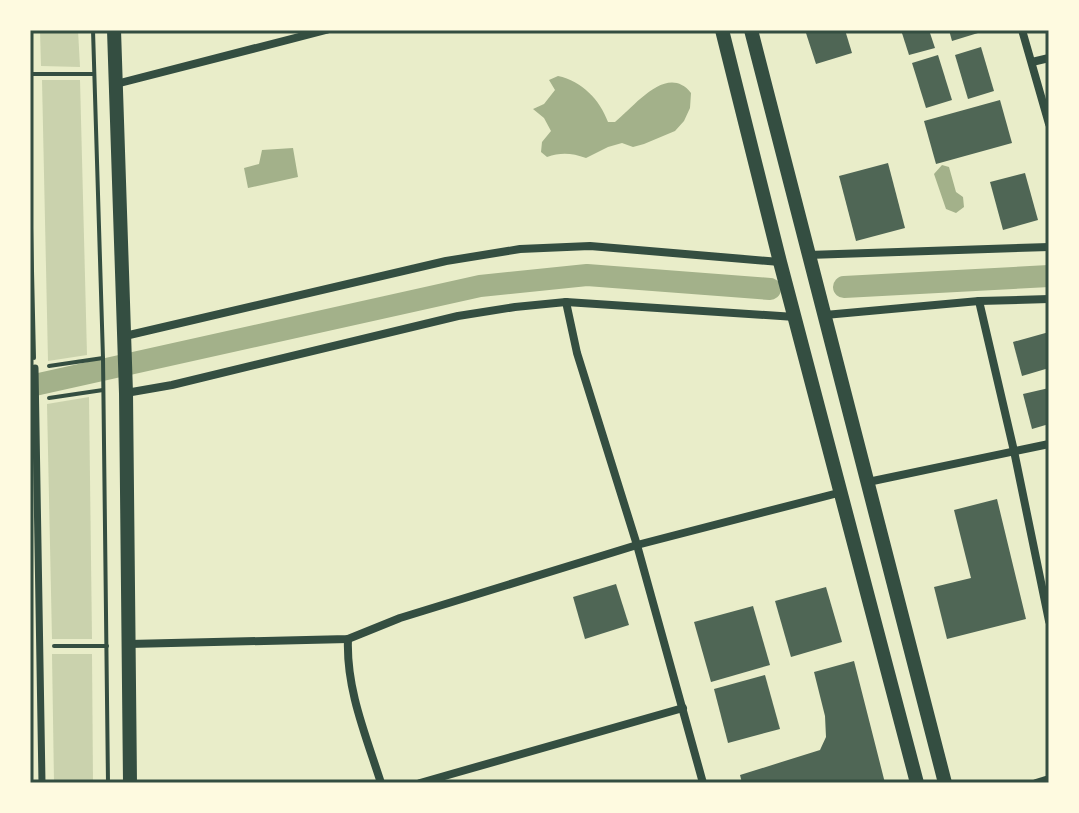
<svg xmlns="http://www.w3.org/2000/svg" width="1079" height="813" font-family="'Roboto Serif',serif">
  <rect width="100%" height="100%" fill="#e9edc9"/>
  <!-- green -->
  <g fill="#cad2ad">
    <path d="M40,30H78L80,67L41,66Z"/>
    <path d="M42,80H80L87,355L48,361Z"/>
    <path d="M89,397L92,639H52L47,404Z"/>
    <path d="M52,654H92L93,783H54Z"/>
  </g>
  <!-- water -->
  <g fill="#a3b18a">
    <path d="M558,76C582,81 600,100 608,122H615C635,106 667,63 691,93L690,108L684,121L675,131L644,144L633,147L622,143L608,147L586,158C572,153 561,152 547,157L541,152L542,142L551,131L544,118L533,109L544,104L555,90L549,80Z"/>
    <path d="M293,148L298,177L248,188L244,168L259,164L262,150Z"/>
    <path d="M942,165L949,167L956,192L963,197L964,207L956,213L946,209L934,174Z"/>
  </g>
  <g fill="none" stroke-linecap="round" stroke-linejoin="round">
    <!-- canal -->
    <g stroke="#a3b18a" stroke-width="22">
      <path d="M844,287L1049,276"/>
      <path d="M30,386L480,286L587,275L770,289"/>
    </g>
  </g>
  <!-- building -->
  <g fill="#4f6655">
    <path d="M805,30H845L852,53L816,64Z"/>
    <path d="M901,30H929L935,48L909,55Z"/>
    <path d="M949,30H977L978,33L952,41Z"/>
    <path d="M981,47L994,91L968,99L955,55Z"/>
    <path d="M938,55L952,100L926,108L912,63Z"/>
    <path d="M1000,100L1012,143L936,164L924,121Z"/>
    <path d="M888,163L905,228L856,241L839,176Z"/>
    <path d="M1025,173L1038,220L1003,230L990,182Z"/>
    <path d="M1049,332V368L1022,376L1013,342Z"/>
    <path d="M1049,388V424L1032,429L1023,394Z"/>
    <path d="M997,499L1026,619L947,639L934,587L971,578L954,510Z"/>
    <path d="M616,584L629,625L585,639L573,597Z"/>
    <path d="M826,587L842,642L791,657L775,601Z"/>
    <path d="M753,606L770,665L711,682L694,622Z"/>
    <path d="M854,661L885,783H742L740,775L820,750L826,737L825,716L814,672Z"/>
    <path d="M765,675L780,729L728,743L714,689Z"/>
  </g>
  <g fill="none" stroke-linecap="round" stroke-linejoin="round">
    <!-- path -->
    <g stroke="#344e41" stroke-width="4">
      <path d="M93,30L103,358L108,783"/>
      <path d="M30,74H94"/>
      <path d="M30,184L34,358"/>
      <path d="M49,366L103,358"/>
      <path d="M49,398L103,390"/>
      <path d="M54,646H107"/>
    </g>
    <!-- pedestrian -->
    <path stroke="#344e41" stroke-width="7" d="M35,368L42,783"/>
    <!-- minor -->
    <g stroke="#344e41" stroke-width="8">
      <path d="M1022,30L1049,124"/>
      <path d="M1032,62L1049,58"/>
      <path d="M116,84L326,30"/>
      <path d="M808,255L1049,247"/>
      <path d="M979,301L1014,451L1049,621"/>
      <path d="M566,302L577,353L637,545L703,783"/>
      <path d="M825,315L979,301L1049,299"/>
      <path d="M125,336L446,261L520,249L590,246L780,262"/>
      <path d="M126,393L172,385L458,316L515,307L566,302L795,317"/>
      <path d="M868,482L1049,444"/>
      <path d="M348,639C346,689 366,736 381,783"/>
      <path d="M129,644L348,639L400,618L637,545L842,492"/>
      <path d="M420,783L683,708"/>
      <path d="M1036,783L1049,779"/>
    </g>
    <!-- secondary -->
    <g stroke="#344e41" stroke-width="14">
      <path d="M114,30L126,393L130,783"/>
      <path d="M722,30L780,262L917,783"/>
      <path d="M751,30L945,783"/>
    </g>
  </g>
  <!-- border -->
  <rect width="1079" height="813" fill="none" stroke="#fefae0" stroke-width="64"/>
  <rect x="32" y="32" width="1015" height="749" fill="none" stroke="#344e41" stroke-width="3"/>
</svg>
